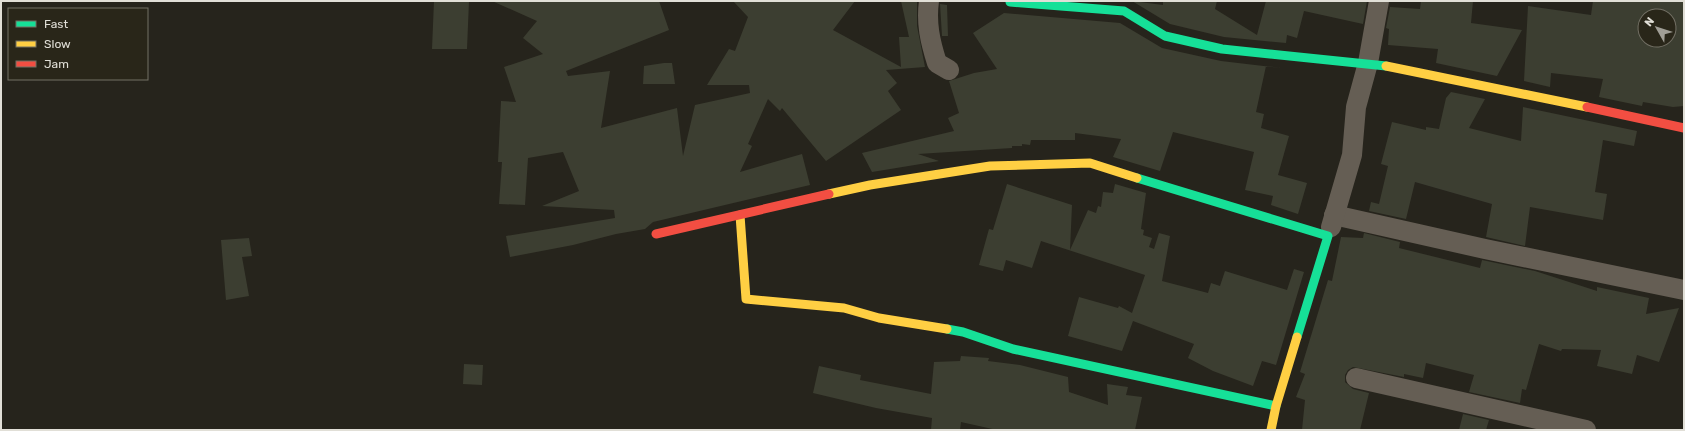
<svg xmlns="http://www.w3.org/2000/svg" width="1685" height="431" font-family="Rubik,sans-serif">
  <rect width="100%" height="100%" fill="#26241c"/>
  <!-- building -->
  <g fill="#3c3e31" fill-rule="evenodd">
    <path d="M434,1H469L467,49H432Z"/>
    <path d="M492,1H659L669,30L566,71L568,76L610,71L601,128L677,108L683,156L695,105L750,93L749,85H707L729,49L735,51L748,17L733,1H855L833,30L901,67L899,37H911H909L901,1L917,2V26L925,67L886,70L897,83L888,91L901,110L826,161L782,108L780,111L768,99L748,144L752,146L740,172L802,154L810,185L653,222L645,229L616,234L573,245L510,257L506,236L615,218L614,210L542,206L579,191L563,152L528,158L525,205L499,204L502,162H498L501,101L516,102L504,67L543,54L523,38L537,21Z"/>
    <path d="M1132,1L1163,5V1H1217L1215,9L1257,35L1266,1H1367L1363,24L1304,11L1297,38L1287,35L1286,43L1224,37L1170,24Z"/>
    <path d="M1421,1H1473L1471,23L1522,30L1497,76L1436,63L1438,49L1388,45L1389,29L1386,28L1390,7L1420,9Z"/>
    <path d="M1593,1H1684V106L1673,107L1643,102L1642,106L1599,97L1603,79L1551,73L1550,87L1524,81L1528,6L1591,15ZM1645,16H1669V40H1645Z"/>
    <path d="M940,4L947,5L948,36H942Z"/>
    <path d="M1004,13L1120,23L1162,48L1221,61L1281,68L1266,66L1256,112L1264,114L1261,128L1289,136L1278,175L1307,183L1298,214L1271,205L1273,196L1245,190L1254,152L1173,132L1160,171L1113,157L1121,139L1075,133V140H1031L1030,145L1022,144V146H1012V148L918,154L939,161L872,172L862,153L954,131L948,118L959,113L949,81L974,73L997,69L973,33Z"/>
    <path d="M664,63H672L675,84H643L644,66Z"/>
    <path d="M1451,92L1485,99L1469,128L1521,141L1523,107L1637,131L1634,146L1603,140L1595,192L1607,194L1603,220L1530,207L1525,246L1486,237L1492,204L1415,182L1406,219L1369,211L1371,202L1379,204L1388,166L1381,164L1392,122L1426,130V127L1439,129L1446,98Z"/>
    <path d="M1007,184L1072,205L1070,250L1088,210L1096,213L1098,206L1101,207L1103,192L1113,193L1115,184L1146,193L1141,229L1144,230L1143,235L1152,238L1149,247L1154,249L1159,233L1170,236L1162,281L1208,293L1211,283L1220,286L1225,271L1287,290L1294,269L1304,272L1276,365L1262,361L1253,386L1213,371L1188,358L1194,344L1133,321L1122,351L1068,336L1079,297L1118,308L1119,306L1132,313L1145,275L1041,241L1032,268L1006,260L1003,271L979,265L989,229L993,230Z"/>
    <path d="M1364,233L1400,242L1399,248L1480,268L1482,260L1535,271L1597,291V287L1649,298L1646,314L1679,308L1659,362L1637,355L1632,374L1597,366L1601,350L1562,349L1561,351L1539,344L1526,390L1522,389L1520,403L1469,392L1474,375L1426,363L1423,378L1404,374V377L1353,367L1348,370L1345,375V382L1353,389L1369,393L1360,430H1302L1305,400L1296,397L1305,374L1300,372L1328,280L1332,281L1341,237L1363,238Z"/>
    <path d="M249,238L252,256L242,257L249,296L226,300L221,240Z"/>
    <path d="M961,356L989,358L988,361L1020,365L1068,377L1069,392L1108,405L1107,384L1128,387L1126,395L1142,397L1135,430H997L961,422L960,430H931L932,418L876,408L813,393L819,366L861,375L860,380L931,394L934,362L960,361Z"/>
    <path d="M464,364L483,365L482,385L463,384Z"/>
    <path d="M1463,414L1489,420L1486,430H1459Z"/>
  </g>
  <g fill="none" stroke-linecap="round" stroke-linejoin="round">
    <!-- street -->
    <g stroke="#655e54" stroke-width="20">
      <path d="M929,1C926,23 930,41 937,63L949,70"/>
      <path d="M1334,215L1485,249L1684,290"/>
      <path d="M1331,227L1352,155L1356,107L1368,63L1379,1"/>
      <path d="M1356,378L1586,430"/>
    </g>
    <!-- fast -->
    <g stroke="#16e098" stroke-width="9">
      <path d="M1010,2L1124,11L1165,36L1222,49L1386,66"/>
      <path d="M1137,178L1328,236L1297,337"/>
      <path d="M947,329L963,332L1013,349L1276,406"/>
    </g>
    <!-- slow -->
    <g stroke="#ffcf43" stroke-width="9">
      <path d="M1386,66L1587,107"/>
      <path d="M829,194L870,185L990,166L1090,163L1137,178"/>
      <path d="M740,215L746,299L844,308L879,318L947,329"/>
      <path d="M1271,430L1276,406L1297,337"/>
    </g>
    <!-- jam -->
    <g stroke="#f24e42" stroke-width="9">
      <path d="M1587,107L1684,128"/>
      <path d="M656,234L829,194"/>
    </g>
  </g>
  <!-- border -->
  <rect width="1685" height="431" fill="none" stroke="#e1dfd7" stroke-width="4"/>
  <!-- legend -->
  <rect x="8" y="8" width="140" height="72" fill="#292619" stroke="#737065"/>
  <rect x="16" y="21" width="20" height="6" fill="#16e098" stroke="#737065"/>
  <text x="44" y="28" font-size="12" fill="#e1dfd7">Fast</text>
  <rect x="16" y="41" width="20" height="6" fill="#ffcf43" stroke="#737065"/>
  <text x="44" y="48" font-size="12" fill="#e1dfd7">Slow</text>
  <rect x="16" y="61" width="20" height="6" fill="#f24e42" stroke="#737065"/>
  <text x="44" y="68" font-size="12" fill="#e1dfd7">Jam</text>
  <!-- north arrow -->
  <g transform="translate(1657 28) rotate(309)"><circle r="19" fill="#292619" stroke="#737065"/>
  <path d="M0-3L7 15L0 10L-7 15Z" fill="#a09e96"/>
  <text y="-6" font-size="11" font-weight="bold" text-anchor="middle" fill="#e1dfd7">N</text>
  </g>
</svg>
